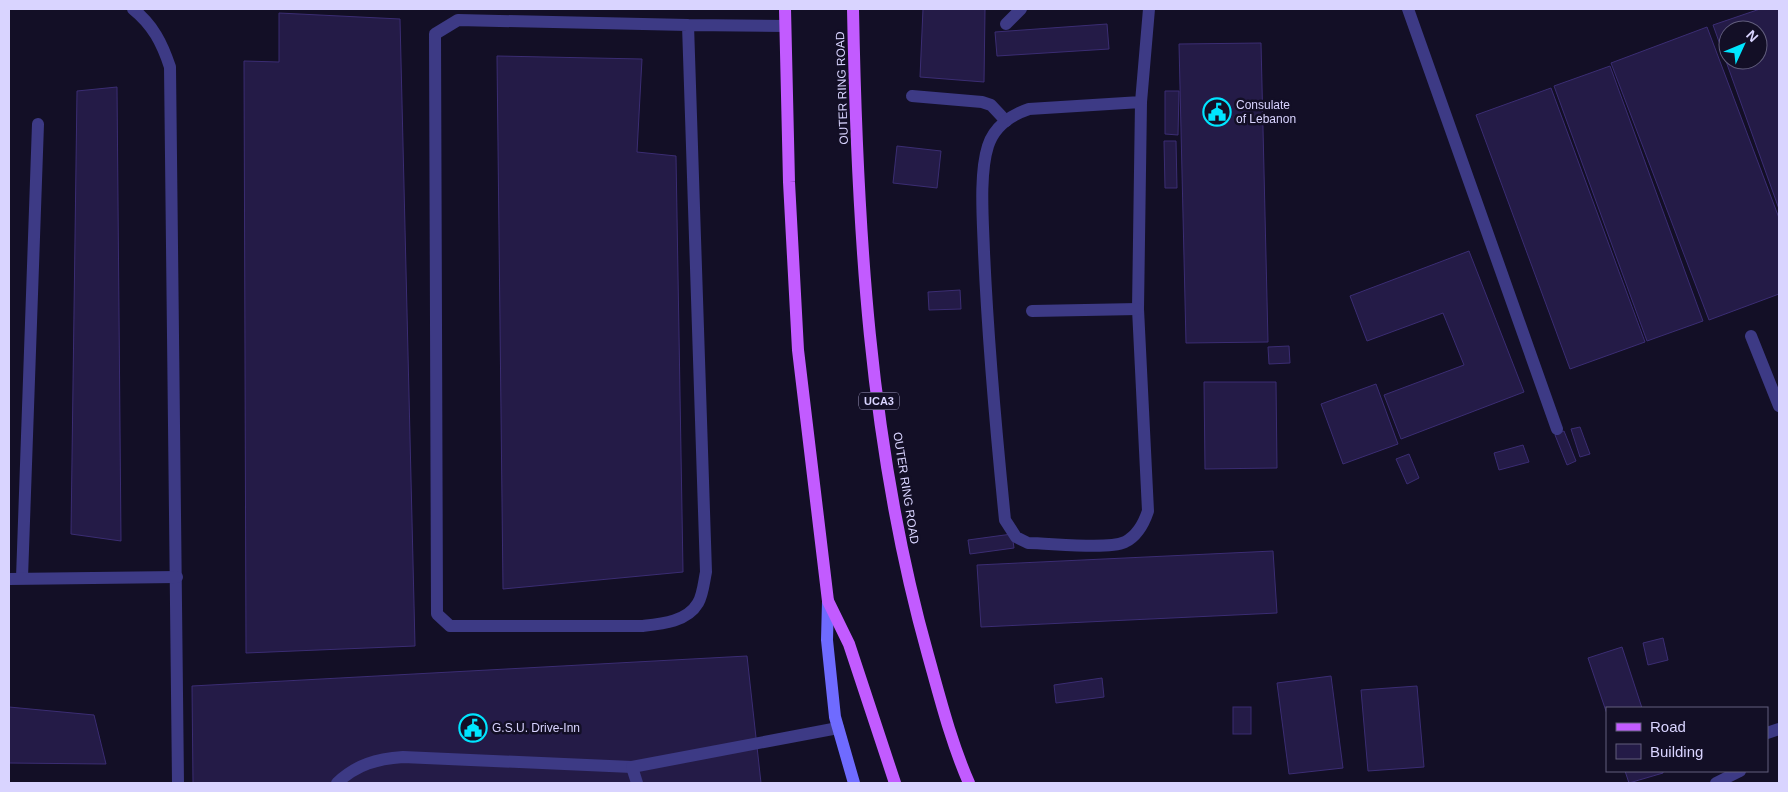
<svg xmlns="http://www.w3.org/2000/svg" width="1788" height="792" font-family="Helvetica,sans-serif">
  <rect width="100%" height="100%" fill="#130f26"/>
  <!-- building -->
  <g fill="#241b47" stroke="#3b2d73" fill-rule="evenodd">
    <path d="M923,9H985L984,82L920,77Z"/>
    <path d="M1760,9H1779V209L1713,25ZM1728,30H1758V60H1728Z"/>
    <path d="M279,13L400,19L415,646L246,653L244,61L279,62Z"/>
    <path d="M1107,24L1109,49L997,56L995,32Z"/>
    <path d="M1707,27L1779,218V294L1709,320L1611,63Z"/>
    <path d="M1261,43L1268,342L1186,343L1179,44Z"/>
    <path d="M497,56L642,59L637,152L676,156L683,572L503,589Z"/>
    <path d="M1610,66L1703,321L1647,341L1554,86Z"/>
    <path d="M117,87L121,541L71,534L77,91Z"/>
    <path d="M1551,88L1645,342L1570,369L1476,115Z"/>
    <path d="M1165,91H1179L1178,135L1165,134Z"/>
    <path d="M1164,141H1176L1177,188H1165Z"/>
    <path d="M897,146L941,151L937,188L893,183Z"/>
    <path d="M1469,251L1524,392L1401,439L1384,395L1464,365L1443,313L1367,341L1350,296Z"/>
    <path d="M960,290L961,309L929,310L928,292Z"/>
    <path d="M1289,346L1290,363L1269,364L1268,347Z"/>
    <path d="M1204,382H1276L1277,468L1205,469Z"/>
    <path d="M1376,384L1398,444L1343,464L1321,404Z"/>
    <path d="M1580,427L1590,454L1580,457L1571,429Z"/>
    <path d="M1564,431L1576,461L1567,465L1555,435Z"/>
    <path d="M1523,445L1529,462L1499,470L1494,453Z"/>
    <path d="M1409,454L1419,478L1407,484L1396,459Z"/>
    <path d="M1012,534L1014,548L970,554L968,540Z"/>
    <path d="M1273,551L1277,613L981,627L977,565Z"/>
    <path d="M1663,638L1668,660L1648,665L1643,643Z"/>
    <path d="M1622,647L1642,708H1607V714L1588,658Z"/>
    <path d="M747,656L761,783H193L192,686Z"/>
    <path d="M1331,676L1343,768L1289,774L1277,683Z"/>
    <path d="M1102,678L1104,697L1056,703L1054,685Z"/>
    <path d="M1417,686L1424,767L1368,771L1361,690Z"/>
    <path d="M9,707L94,715L106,764L9,763Z"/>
    <rect x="1233" y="707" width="18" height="27"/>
    <path d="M1625,771H1663V773L1629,783Z"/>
  </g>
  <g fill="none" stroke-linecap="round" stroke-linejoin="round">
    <!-- lane -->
    <g stroke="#3d3a85" stroke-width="12">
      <path d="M1408,9L1557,429"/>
      <path d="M1006,24L1021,9"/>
      <path d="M688,25L458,20L435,34L437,614L450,626H642C661,624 687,622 698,603C703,595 704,581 706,572L688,25L785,26"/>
      <path d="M912,96L982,102L991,105L1006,121"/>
      <path d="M1141,102L1029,109C1011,115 994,127 988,146C979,174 983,221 984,252C988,342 996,431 1005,520L1016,537L1028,543C1050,543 1107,550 1125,542C1137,536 1144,523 1148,511L1138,309L1141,102L1149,9"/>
      <path d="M1032,311L1138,309"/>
      <path d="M1751,336L1779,406"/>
      <path d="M1767,733L1779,729"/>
      <path d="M1716,783L1740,771"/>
    </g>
    <!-- street -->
    <g stroke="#3d3a85" stroke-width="12">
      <path d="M133,9C153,25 162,43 170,67L178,783"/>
      <path d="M22,578L38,124"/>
      <path d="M9,579L177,577"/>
      <path d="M337,783C357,764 377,759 403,757L632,767"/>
      <path d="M637,783L632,767L838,728"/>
    </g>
    <!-- secondary -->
    <path stroke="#6f6bff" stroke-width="12" d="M828,601L827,640L835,717L854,783"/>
    <!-- primary -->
    <g stroke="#c25bff" stroke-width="12">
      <path d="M785,9L789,182L798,350L828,601L849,644L895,783"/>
      <path d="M853,9C857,225 869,446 928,655C940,698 951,742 969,783"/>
    </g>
  </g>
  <!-- icons -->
  <defs>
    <g id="civic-ring" transform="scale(1.4375)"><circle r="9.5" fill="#130f26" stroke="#00e5ff" stroke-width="1.5"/><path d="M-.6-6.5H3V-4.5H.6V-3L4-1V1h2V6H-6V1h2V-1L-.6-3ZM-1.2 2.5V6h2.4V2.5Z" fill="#00e5ff"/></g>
  </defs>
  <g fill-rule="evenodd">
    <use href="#civic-ring" x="1217" y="112"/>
    <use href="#civic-ring" x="473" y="728"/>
  </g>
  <g text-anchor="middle" stroke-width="5" stroke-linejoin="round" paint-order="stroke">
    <!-- shield labels -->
    <rect fill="#130f26" stroke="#9e99be" stroke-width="1" x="859" y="392.5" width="40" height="17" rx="4"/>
    <g font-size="11" font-weight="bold" fill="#d9d4ff">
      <text x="879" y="405">UCA3</text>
    </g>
    <!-- street labels -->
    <g font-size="12" fill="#d9d4ff" stroke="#130f26">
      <text transform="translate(842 88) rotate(-92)" y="4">OUTER RING ROAD</text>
      <text transform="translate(906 488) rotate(81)" y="4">OUTER RING ROAD</text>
    </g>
    <!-- poi labels -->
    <g font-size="12" fill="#d9d4ff" stroke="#130f26" text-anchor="start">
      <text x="1236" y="109">Consulate<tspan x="1236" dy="14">of Lebanon</tspan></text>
      <text x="492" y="732">G.S.U. Drive-Inn</text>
    </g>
  </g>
  <!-- border -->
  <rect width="1788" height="792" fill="none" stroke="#d9d4ff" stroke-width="20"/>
  <!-- legend -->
  <rect x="1606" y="707" width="162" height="65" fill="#130f26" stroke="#625e7d"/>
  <rect x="1616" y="723" width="25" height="8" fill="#c25bff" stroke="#625e7d"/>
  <text x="1650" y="732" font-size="15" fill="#d9d4ff">Road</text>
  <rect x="1616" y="744" width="25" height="15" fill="#241b47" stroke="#625e7d"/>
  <text x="1650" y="757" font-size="15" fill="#d9d4ff">Building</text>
  <!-- north arrow -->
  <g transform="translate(1743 45) rotate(46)"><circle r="24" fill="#130f26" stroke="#625e7d"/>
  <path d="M0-4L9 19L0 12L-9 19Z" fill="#00e5ff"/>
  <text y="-8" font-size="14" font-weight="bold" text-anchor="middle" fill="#d9d4ff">N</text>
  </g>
</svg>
